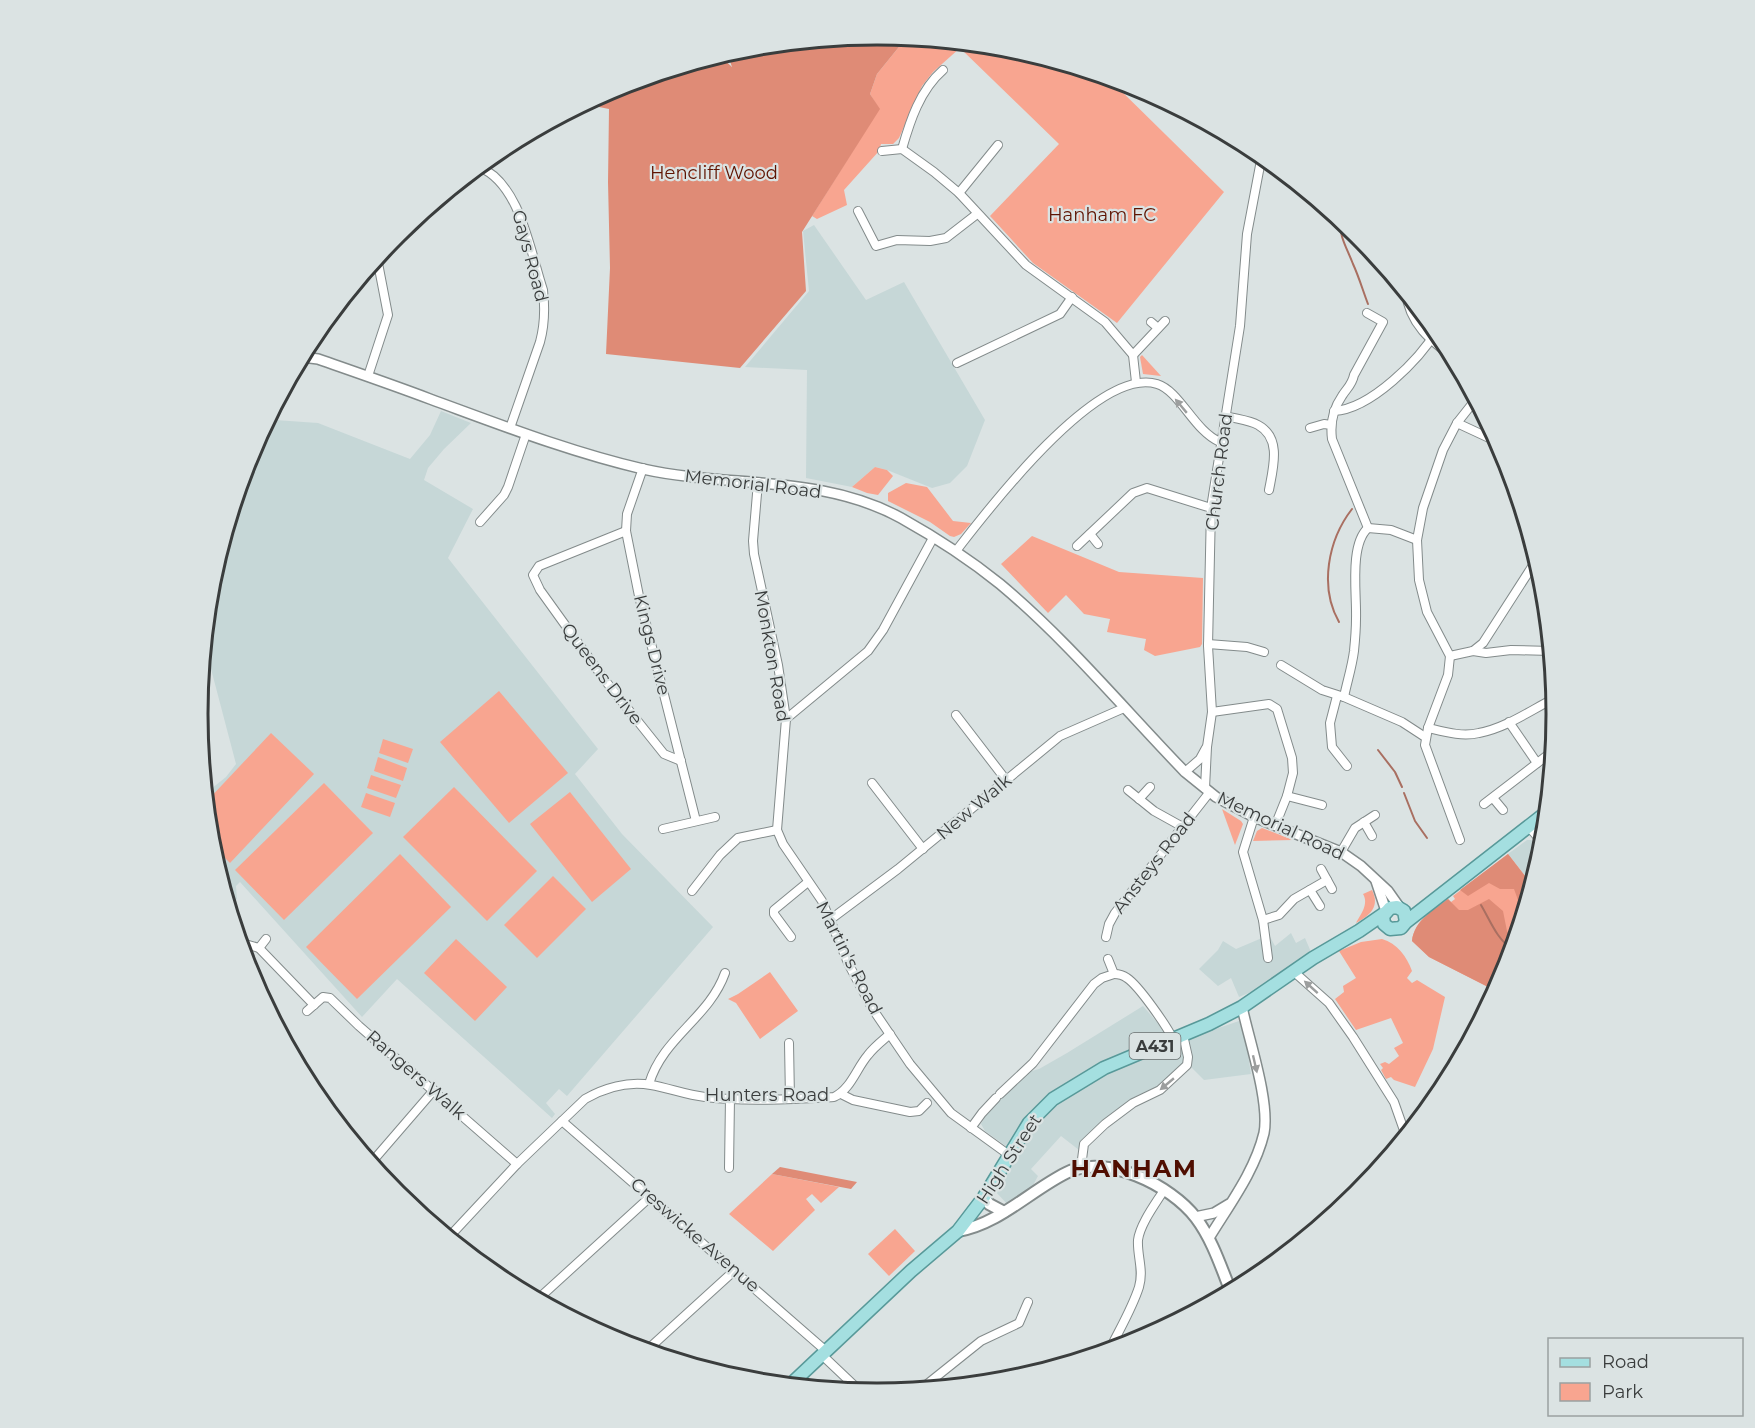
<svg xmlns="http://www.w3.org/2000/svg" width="1755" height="1428" font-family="Montserrat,sans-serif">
  <rect width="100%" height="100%" fill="#dbe3e3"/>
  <!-- built -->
  <g fill="#c6d7d7">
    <path d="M814,225L866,300L904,282L985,420L967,466L950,483L932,488L887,470L875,467L852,487L806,478L807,370L745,367L809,291L803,231Z"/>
    <path d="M441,411L471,423L444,449L428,468L424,480L473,509L448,558L598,749L575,774L622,834L713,927L567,1096L559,1089L546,1103L555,1114L552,1118L397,979L362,1017L240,882L236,886L237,899L229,906L211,846L206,793L226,777L236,764L205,646L211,581L250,454L268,420H275L318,423L410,459L430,435Z"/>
    <path d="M1527,840H1531L1543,850L1532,885L1508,854Z"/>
    <path d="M1291,933L1296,943L1305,938L1311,952L1265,986L1239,997L1231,978L1218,986L1199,969L1218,950L1223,941L1236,949L1269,935L1275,946Z"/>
    <path d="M1143,1006L1175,1043L1239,1021L1246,1042L1251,1074L1204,1080L1187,1063L1165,1085L1083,1143L1079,1150L1061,1136L1031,1169L1038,1176L1031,1189L1009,1206L995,1191L1017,1154L985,1131L981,1124L987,1113L1028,1072L1039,1069L1067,1053Z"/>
  </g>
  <!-- green -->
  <g fill="#f8a590">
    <path d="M907,37L1010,48L1107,77L1224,192L1117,323L1033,263L990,216L1059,144L960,48L933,72L922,86L899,138L893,144H881L879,151L844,190L847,205L817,219L812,216L879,109L870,94L877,74Z"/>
    <path d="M1142,355L1161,376L1143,374L1140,357Z"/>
    <path d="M875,467L887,470L893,476L878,495L867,493L852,487Z"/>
    <path d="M906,483L927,487L953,521L971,523L961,534L954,537L950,536L930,522L888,501V493Z"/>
    <path d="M1032,536L1119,572L1203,578L1202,644L1200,647L1155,656L1144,650L1146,639L1107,632L1110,619L1084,614L1066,595L1048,613L1001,564Z"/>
    <path d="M499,691L568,773L509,823L440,742Z"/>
    <path d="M271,733L314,774L230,863L211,844L207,801Z"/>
    <path d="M383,739L413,749L408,763L379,753Z"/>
    <path d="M378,757L407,768L403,781L374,771Z"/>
    <path d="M371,775L401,785L396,798L367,788Z"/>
    <path d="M324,783L373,833L284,920L235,870Z"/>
    <path d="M454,787L537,871L487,921L403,837Z"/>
    <path d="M570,792L631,869L592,902L530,824Z"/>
    <path d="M366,793L395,803L390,817L361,807Z"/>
    <path d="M1222,809L1241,821L1243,824L1235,845Z"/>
    <path d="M1262,828L1293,840L1253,841L1257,831Z"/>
    <path d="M400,854L451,907L357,999L306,947Z"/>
    <path d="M1508,854L1532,885L1505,974L1496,991L1429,957L1412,941C1414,921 1433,910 1448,899L1451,902L1455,899L1453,896Z"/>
    <path d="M553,876L586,909L537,958L504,925Z"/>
    <path d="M1372,890C1380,906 1371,915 1356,923C1361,914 1369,904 1363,894Z"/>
    <path d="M456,939L507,987L475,1021L424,973Z"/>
    <path d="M1382,939C1397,943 1407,957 1412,971L1407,978L1412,983L1417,980L1445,997L1433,1049L1415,1087L1394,1080L1391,1077L1386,1079L1381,1070L1383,1068L1380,1064L1385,1062L1389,1064L1399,1056L1394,1048L1403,1043L1391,1018L1356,1030L1335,999L1344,992L1343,986L1356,978L1339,951L1361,942Z"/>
    <path d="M770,972L798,1011L760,1039L736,1003L728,999L738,994Z"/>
    <path d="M772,1174L839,1187L821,1203L812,1194L806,1199L815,1210L773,1251L729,1214Z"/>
    <path d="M895,1229L915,1251L889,1276L868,1254Z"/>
  </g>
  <!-- forest -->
  <g fill="#df8b76">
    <path d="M878,35L907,37L877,74L870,94L880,109L802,232L806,291L740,368L606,354L610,268L608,182L609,109L584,104L618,86L719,55L732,67L727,53L745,47Z"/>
    <path d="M1508,854L1532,885L1523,914L1514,889H1500L1489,883L1468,896L1460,890Z"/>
    <path d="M1448,899L1459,910H1468L1489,899L1503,911L1507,931L1514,945L1509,955L1510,958L1505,974L1496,991L1429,957L1412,941C1414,921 1433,910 1448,899Z"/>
    <path d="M780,1167L857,1182L851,1189L772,1174Z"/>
  </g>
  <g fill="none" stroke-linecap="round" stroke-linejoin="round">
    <!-- stream -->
    <g stroke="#a96f61" stroke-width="2">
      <path d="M1340,219C1339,237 1347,248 1353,264C1359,277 1363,291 1368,304"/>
      <path d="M1339,622C1319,587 1328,540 1352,509"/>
      <path d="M1378,750L1395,772L1402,787"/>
      <path d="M1404,793L1415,821L1427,838"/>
      <path d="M1481,905C1491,922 1496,938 1513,950"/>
    </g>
    <!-- minor casing -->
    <g stroke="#838b8b" stroke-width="10">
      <g id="minor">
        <path d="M902,149C910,121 920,90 943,70"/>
        <path d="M882,151L902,149L934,172L959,193L1026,265L1105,322L1133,355L1136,382"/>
        <path d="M479,167C520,183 530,251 543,290C545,308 545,324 540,342L510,428"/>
        <path d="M959,193L998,145"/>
        <path d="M858,211L876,246L897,240L930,241L946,238L977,214"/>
        <path d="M1406,292C1409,324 1431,341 1455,359"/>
        <path d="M1367,313L1383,322L1354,375C1352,385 1347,388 1342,396C1333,409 1330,423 1332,439L1368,528"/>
        <path d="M1151,322L1158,328"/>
        <path d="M1133,355L1165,321"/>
        <path d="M957,363L1060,314L1072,297"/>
        <path d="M368,376L388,315L377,258"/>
        <path d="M1334,411C1371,409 1420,359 1437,330"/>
        <path d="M1226,416C1236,419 1249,420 1258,425C1282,438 1273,468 1269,490"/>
        <path d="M1457,423L1500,443"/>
        <path d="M1310,428L1324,424L1331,425"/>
        <path d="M643,468L627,514L626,531L639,596L696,821"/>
        <path d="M758,482L753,541L754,554L778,665L786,719L777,830L783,844L822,901L849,965L872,1008L910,1064L951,1113L1009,1155"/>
        <path d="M480,522L504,495L508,487L526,434"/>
        <path d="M1368,528L1391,530L1417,540"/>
        <path d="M626,531L539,566L533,575L540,590L604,679L664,754L681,761"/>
        <path d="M1090,534L1098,544"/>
        <path d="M1077,546L1133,493L1147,488L1211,508"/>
        <path d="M956,551C989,508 1098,366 1157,384C1180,391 1194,431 1220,442"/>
        <path d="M1208,644L1247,647L1264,652"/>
        <path d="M1473,651L1486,653L1511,650L1551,651"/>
        <path d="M1450,656L1473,651L1483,643L1537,559"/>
        <path d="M1281,665L1322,690L1344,697L1402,722L1425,737"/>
        <path d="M1337,696L1330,723L1332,747L1347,766"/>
        <path d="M1344,697C1347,682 1352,667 1354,651C1355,641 1356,629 1356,619C1357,595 1349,545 1368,528"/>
        <path d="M1212,712L1269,704L1277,709L1292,758L1293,773L1287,796L1275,826"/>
        <path d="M956,715L1006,780"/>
        <path d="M786,719L868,651L883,630L933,538"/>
        <path d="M1509,722L1537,763"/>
        <path d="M1428,728C1445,732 1462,737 1479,733C1506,728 1531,710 1555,698"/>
        <path d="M1185,772L1200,759L1206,748"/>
        <path d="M872,783L923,849"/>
        <path d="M1205,788L1207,747L1212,712L1208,646L1211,508L1240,326L1247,234L1262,155"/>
        <path d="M1128,790L1154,811L1181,826"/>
        <path d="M1287,796L1322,805"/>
        <path d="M1493,798L1503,810"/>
        <path d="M1139,799L1150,787"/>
        <path d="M1484,804L1553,751"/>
        <path d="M1254,817L1243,852L1263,920L1268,958"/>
        <path d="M1364,822L1372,836"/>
        <path d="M1528,826L1544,844"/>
        <path d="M663,829L715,817"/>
        <path d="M1460,840L1425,745L1428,728L1448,675L1450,656L1427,612L1419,580L1417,540L1423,508L1443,450L1457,423L1476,399"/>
        <path d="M1341,852L1355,828L1375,815"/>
        <path d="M1321,869L1332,889"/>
        <path d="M1310,890L1320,906"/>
        <path d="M692,891L720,855L738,838L777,830"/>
        <path d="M831,919L898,869L1060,736L1124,708"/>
        <path d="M1263,920L1279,915L1294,899L1327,880"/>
        <path d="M791,937L774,914V910L808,882"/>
        <path d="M1106,937L1109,924L1115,913L1209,793"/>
        <path d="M245,944L259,948L314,1005"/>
        <path d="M259,948L266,939"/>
        <path d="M1293,971L1329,1003L1353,1037L1394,1102L1406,1136"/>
        <path d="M1114,974C1118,974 1123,975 1127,978C1139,986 1166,1025 1173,1039"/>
        <path d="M307,1011L323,997L330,998L359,1026L517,1164"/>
        <path d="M789,1043L790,1099"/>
        <path d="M649,1084C663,1037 709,1018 725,973"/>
        <path d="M841,1094L853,1100L910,1112L919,1111L927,1103"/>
        <path d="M1000,1094L1033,1063L1094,984L1102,978L1114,974L1108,959"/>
        <path d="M562,1121L826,1351"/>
        <path d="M971,1128L982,1113L996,1098"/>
        <path d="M371,1163L434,1090"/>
        <path d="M1081,1167L1084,1144L1105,1124L1133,1103L1160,1090L1187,1065L1188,1057L1183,1035"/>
        <path d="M729,1168L730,1098"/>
        <path d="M449,1237L517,1164L585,1099C604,1088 628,1081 651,1085C669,1088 686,1095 705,1097C748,1102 791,1099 834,1097C851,1089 856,1069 868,1055C874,1047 882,1041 890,1034"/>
        <path d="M538,1299L650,1197"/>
        <path d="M646,1351L735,1270"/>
        <path d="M1109,1351C1119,1330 1132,1309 1139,1287C1144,1270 1137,1256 1138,1240C1140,1224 1156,1203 1164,1190"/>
        <path d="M822,1355L861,1392"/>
        <path d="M921,1389L981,1341L1019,1323L1028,1302"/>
      </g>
    </g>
    <!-- tertiary casing -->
    <g stroke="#838b8b" stroke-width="12">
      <g id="tertiary">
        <path d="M302,357L318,359C355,372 393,385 430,399C501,425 570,452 643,469C728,488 821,474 901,518C935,537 969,559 1000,584C1067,640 1124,709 1185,772L1216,797L1254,817L1341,852L1361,866L1388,891L1400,908"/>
        <path d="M1376,881L1386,911"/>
        <path d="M1195,1217L1214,1213L1229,1204"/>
        <path d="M1209,1238C1229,1205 1255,1171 1264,1133C1270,1102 1249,1040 1242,1007"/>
      </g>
    </g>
    <!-- secondary casing -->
    <g stroke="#838b8b" stroke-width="14">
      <g id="secondary">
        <path d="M984,1197L989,1204L1004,1212"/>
        <path d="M958,1231C999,1224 1030,1191 1066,1173C1106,1153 1171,1185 1196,1218C1212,1239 1221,1267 1231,1292"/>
      </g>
    </g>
    <!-- primary casing -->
    <g stroke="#589999" stroke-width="15">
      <g id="primary">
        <path d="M1406,922L1404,911L1397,907L1390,908L1383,916L1384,924L1390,929L1401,928L1406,922L1547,812"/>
        <path d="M790,1385L911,1271L958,1231L984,1197L1029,1123L1053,1099L1104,1068L1209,1024L1242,1007L1313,958L1359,931L1385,913"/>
      </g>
    </g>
    <!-- minor -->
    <use href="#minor" stroke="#fff" stroke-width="8"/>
    <!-- tertiary -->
    <use href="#tertiary" stroke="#fff" stroke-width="9"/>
    <!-- secondary -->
    <use href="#secondary" stroke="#fff" stroke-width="10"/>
    <!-- primary -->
    <use href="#primary" stroke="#a4dfe0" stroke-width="12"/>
  </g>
  <!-- one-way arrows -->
  <defs><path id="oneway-solid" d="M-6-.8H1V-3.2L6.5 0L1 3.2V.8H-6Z" transform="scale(1.5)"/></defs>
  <g fill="#9c9e9e">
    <use href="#oneway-solid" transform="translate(1181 406) rotate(-130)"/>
    <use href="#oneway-solid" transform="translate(1311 987) rotate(-138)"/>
    <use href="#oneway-solid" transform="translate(1255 1064) rotate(77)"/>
    <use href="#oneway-solid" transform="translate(1167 1084) rotate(140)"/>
  </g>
  <g text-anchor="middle" stroke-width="4.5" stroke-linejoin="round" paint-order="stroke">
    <!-- shield labels -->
    <rect fill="#dbe3e3" stroke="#6a6f6f" stroke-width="1.5" x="1129.5" y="1033" width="51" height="26" rx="4.5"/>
    <g font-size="16" font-weight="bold" fill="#3a3d3d">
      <text x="1155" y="1052">A431</text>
    </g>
    <!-- park labels -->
    <g font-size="18" fill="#5f1402" stroke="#dbe3e3">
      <text x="714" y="179">Hencliff Wood</text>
      <text x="1102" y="221">Hanham FC</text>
    </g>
    <!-- street labels -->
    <g font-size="18" fill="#3a3d3d" stroke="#dbe3e3">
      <text transform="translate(530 256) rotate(75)" y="6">Gays Road</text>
      <text transform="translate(1219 472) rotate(-83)" y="6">Church Road</text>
      <text transform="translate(753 484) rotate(7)" y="6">Memorial Road</text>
      <text transform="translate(652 645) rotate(76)" y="6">Kings Drive</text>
      <text transform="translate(772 656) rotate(80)" y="6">Monkton Road</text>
      <text transform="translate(602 674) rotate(53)" y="6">Queens Drive</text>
      <text transform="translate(974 807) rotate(-40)" y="6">New Walk</text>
      <text transform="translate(1281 826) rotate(25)" y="6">Memorial Road</text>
      <text transform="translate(1154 863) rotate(-52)" y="6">Ansteys Road</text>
      <text transform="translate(849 958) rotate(63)" y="6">Martin's Road</text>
      <text transform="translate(416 1075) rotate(41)" y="6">Rangers Walk</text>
      <text x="767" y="1101">Hunters Road</text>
      <text transform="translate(1009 1159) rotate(-57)" y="6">High Street</text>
      <text transform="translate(695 1235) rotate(41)" y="6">Creswicke Avenue</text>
    </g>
    <!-- district labels -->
    <g font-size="24" font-weight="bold" letter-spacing="1.5" fill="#500e01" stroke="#dbe3e3">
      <text x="1134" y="1177">HANHAM</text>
    </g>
  </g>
  <!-- crop -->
  <path d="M0 0H1755V1428H0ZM208 714a669 669 0 1 1 1338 0a669 669 0 1 1-1338 0Z" fill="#dbe3e3" fill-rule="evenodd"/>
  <path fill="none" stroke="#3a3d3d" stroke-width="3" d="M208 714a669 669 0 1 1 1338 0a669 669 0 1 1-1338 0Z"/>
  <!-- legend -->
  <rect x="1548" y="1338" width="195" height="78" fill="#dbe3e3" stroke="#9ba1a1" stroke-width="1.5"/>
  <rect x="1560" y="1358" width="30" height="9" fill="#a4dfe0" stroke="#9ba1a1" stroke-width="1.5"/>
  <text x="1602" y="1368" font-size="18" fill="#3a3d3d">Road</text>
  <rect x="1560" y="1383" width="30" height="18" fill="#f8a590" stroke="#9ba1a1" stroke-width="1.5"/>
  <text x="1602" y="1398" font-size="18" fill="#3a3d3d">Park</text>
</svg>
